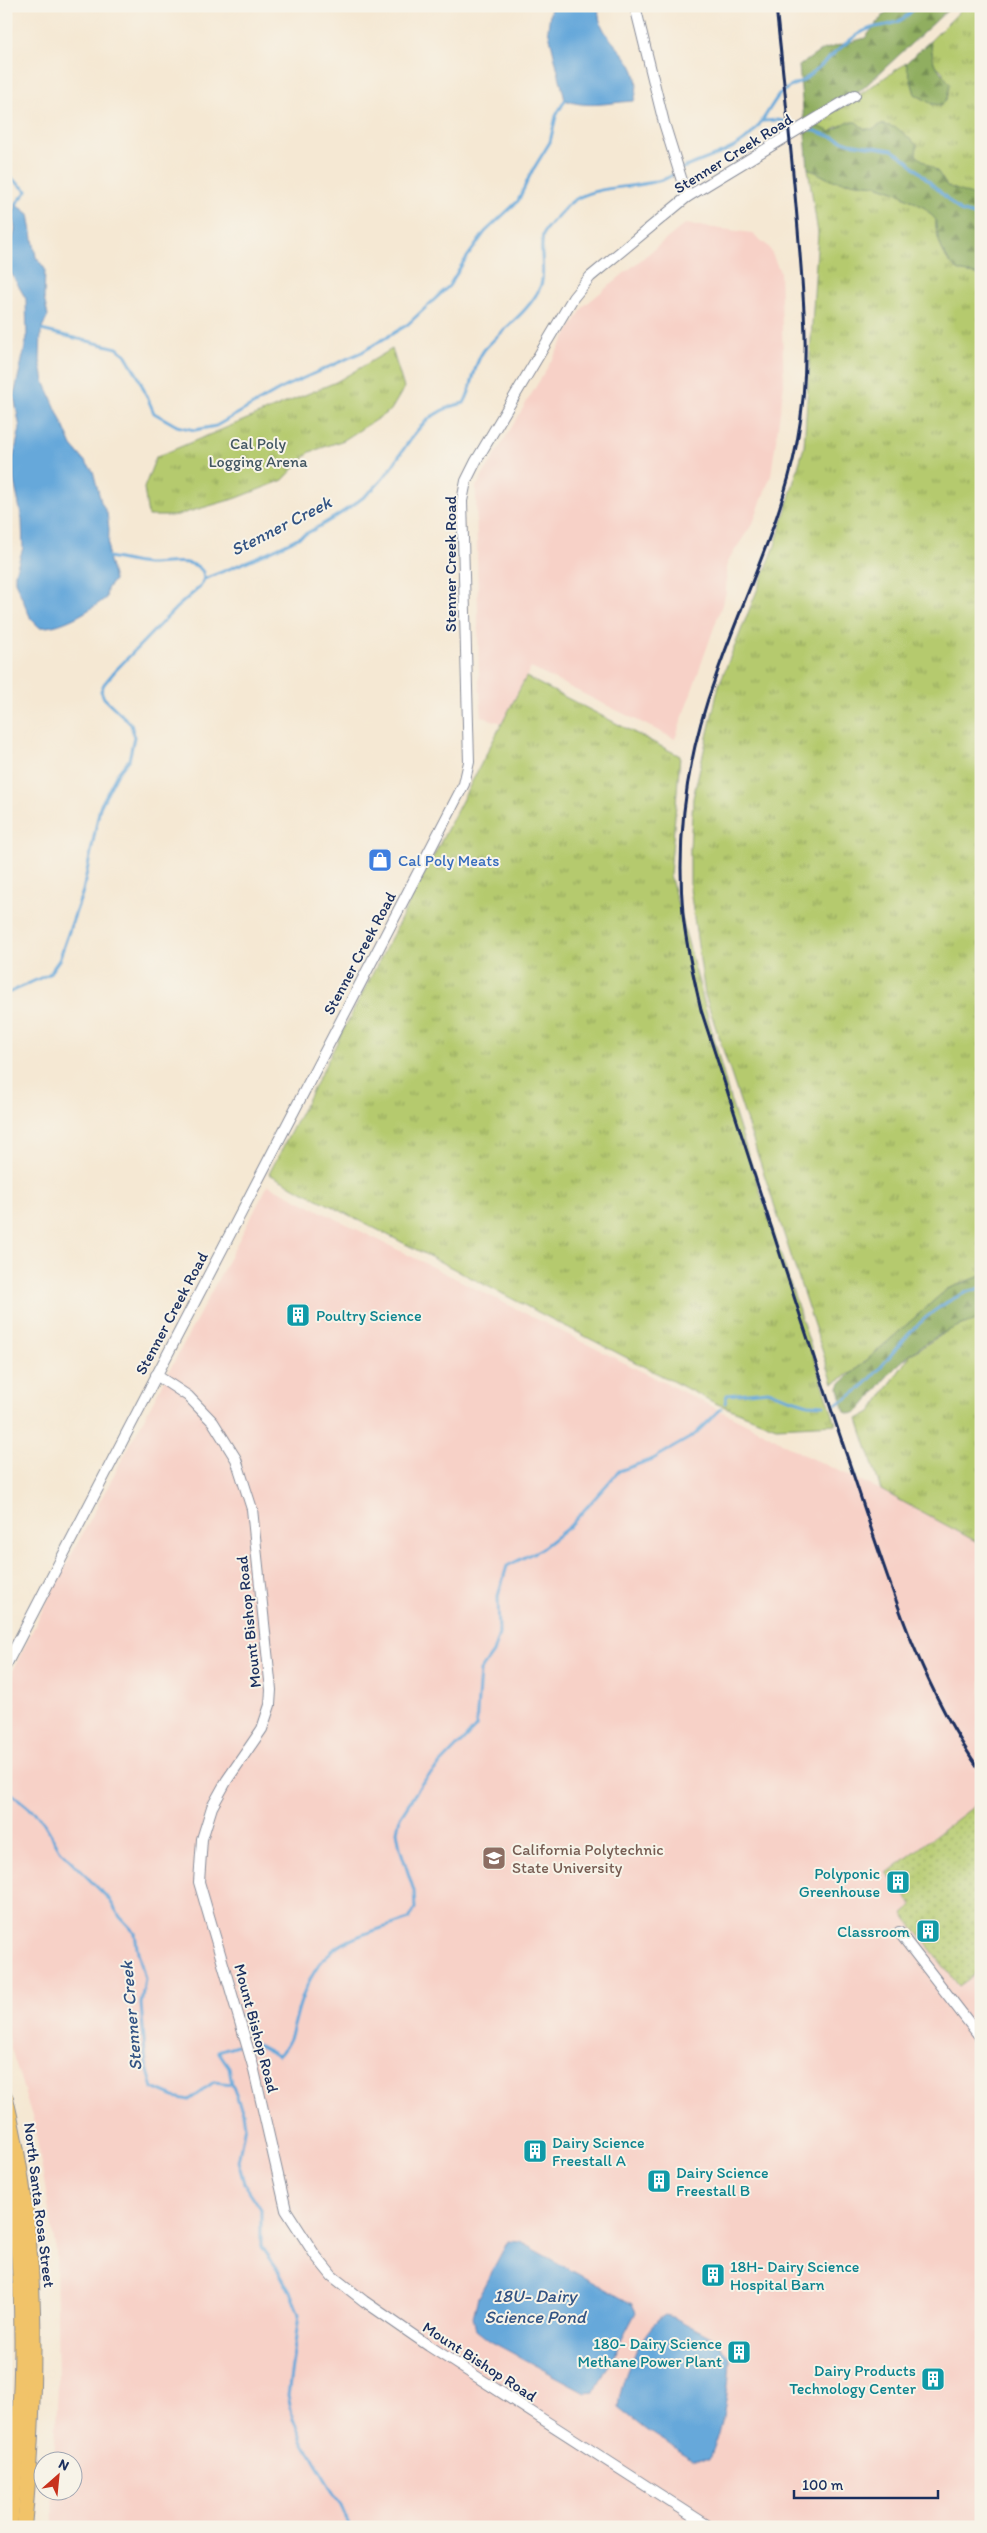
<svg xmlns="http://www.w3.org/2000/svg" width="987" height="2533" font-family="Itim,sans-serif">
  <defs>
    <pattern id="grass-tufts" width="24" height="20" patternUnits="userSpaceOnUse" patternTransform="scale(1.25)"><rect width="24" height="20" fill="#b5ca6e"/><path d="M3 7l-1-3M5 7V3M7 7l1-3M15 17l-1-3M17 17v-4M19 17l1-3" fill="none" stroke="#92a45e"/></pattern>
    <pattern id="forest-firs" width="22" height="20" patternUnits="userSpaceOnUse" patternTransform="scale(1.25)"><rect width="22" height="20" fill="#90ae61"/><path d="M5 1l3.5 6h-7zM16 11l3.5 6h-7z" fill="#758e53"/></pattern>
    <pattern id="garden-dots" width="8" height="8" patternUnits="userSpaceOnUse" patternTransform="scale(1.25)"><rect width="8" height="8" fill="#b5ca6e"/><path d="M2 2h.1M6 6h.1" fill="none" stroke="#92a45e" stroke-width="1.8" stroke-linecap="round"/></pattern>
  </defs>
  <rect width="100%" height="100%" fill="#f7f3e8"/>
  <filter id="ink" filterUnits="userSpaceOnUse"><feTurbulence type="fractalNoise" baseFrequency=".02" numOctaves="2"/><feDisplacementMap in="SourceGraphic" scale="10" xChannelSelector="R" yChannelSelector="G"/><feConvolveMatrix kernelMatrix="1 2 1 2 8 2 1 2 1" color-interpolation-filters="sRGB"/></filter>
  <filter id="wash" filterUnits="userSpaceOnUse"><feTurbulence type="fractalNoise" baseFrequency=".0096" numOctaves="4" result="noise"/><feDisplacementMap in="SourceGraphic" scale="20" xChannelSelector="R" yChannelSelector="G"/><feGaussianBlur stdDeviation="1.12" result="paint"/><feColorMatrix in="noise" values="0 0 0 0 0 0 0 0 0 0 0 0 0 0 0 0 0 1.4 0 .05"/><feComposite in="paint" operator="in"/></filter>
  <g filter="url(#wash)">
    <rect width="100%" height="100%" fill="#f5e8d3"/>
    <!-- built -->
    <g fill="#f7d1c7">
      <path d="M685,224L752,233L769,247L780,272L784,384L771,475L753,523L727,562L726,593L675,739L531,668L502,723L482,717L479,682L476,487L584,306Z"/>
      <path d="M268,1185L763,1432L806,1456L881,1490L981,1544V2527H53L52,2491L72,2490V2460H54L58,2386L56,2251L34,2123L6,2032V1684L50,1595Z"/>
    </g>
    <!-- grass -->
    <g fill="url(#grass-tufts)" stroke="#687c66">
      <path d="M965,6H981V203C968,190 958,196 947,187C942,182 941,175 936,171C919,158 886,128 864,129L856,122L836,127L831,133L815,125L906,63L915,94L932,104L942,105L943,72L934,63L930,41Z"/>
      <path d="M808,168L831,180L876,185L894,191L925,208L936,220C935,235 944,262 958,270C964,274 974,272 981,276V1276L947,1289L853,1372L833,1383L705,995L690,889V848L693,798L719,685L775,546L804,447L818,233Z"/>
      <path d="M392,349L404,388L391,410L344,440L310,452L283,480L237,498L174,516H148L144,488L156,457L336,382Z"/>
      <path d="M526,677L680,756L670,875L730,1099L836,1424L776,1427L715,1403L269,1174Z"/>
      <path d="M981,1319V1544L881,1490L858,1419L871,1412L910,1355L958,1324Z"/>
    </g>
    <!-- forest -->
    <g fill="url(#forest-firs)" stroke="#566e60">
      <path d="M891,6H952L859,92L815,125L831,132L847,122H856L864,129H874L881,124L897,128L917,145L916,155L938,172L947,186L974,196L981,203V276C974,272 964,274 958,270C944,261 935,235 936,220L925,208L894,191L876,185L831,180L808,168L799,66L822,50L865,38Z"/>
      <path d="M930,41L934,63L950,84L947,98L942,105L932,104L915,94L906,63Z"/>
      <path d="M981,1276V1319C948,1327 915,1347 891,1372C879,1384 871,1399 859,1411L851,1414L845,1412L839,1388L841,1383L947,1289Z"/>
    </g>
    <!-- garden -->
    <path fill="url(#garden-dots)" stroke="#687c66" d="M977,1804L981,1808V1970L959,1986L903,1914L913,1906L887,1873Z"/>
    <!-- water -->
    <g fill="#66a8da" stroke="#406c9c">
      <path d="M551,6H599C593,44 650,55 634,101C611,102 587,109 565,100L548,29Z"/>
      <path d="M16,204L29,214L36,257L45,269L44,298L48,316L41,330L40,361L44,381L72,446L93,471L101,502L107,513L109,529L108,557L114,580L107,589L106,598C89,611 60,629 39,627L31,619L15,581V573L23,548L22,519L14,481L13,460L20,428L14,396L27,338L26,299L7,266L15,229L13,216Z"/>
      <path d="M508,2241L520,2242L632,2304L636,2312L595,2391L585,2392L490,2341L476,2330L473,2317L478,2297Z"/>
      <path d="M665,2315L675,2318L713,2338L730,2357C729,2392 723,2427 710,2459H693L647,2430L618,2407C620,2381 641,2329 665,2315Z"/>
    </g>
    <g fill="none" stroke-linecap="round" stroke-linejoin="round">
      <!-- stream -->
      <g stroke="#66a8da" stroke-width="3">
        <path d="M763,121L778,120L799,125"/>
        <path d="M807,128L849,143L892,150L908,161L960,211L981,217"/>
        <path d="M6,174L27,191L16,204"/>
        <path d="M41,330L117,348L125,354L138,376L154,413L177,426L195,430L216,426L286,386L362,352L407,325L449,286L463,263L485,232L518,201L531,173L550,142L556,116L565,100"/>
        <path d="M108,557C121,559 134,563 147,564C164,565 192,556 203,572L204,579"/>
        <path d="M6,994L49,974L59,960L83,891L100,807L117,774L129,760L134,737L131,724L104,698L101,691L104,684L115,671L176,608L200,587L204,579C259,557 318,533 365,496C407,463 406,415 464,403C474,387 472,366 484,350C501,330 531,311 541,285C546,270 538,246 544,232C546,227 565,209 569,204C593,183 638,190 667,178C673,175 678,171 683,168C701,160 722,155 739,144C759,132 766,112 779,95C786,87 796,85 805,79C823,65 838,48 857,35C880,19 894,34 916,6"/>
        <path d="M725,1403L727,1395L768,1391L808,1404L824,1405"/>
        <path d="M836,1404C864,1392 881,1366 900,1344C920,1320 949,1295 981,1288"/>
        <path d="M6,1789L41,1818L60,1850L109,1899L120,1917L135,1933L137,1948L145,1979L141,2004L146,2064L153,2088L174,2097L189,2100L214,2082L232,2084"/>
        <path d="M237,2045L218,2051L229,2067L232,2084L243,2113L245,2125L238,2161L244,2183L261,2209V2247L279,2272L291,2294L299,2314L288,2396L293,2418L302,2440L341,2506L350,2527"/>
        <path d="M257,2045L278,2056C294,2039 293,2025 300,2004C322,1938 351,1940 409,1919L415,1909L414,1891L400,1848L397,1831L400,1817L422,1783L476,1727L480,1671L493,1653L499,1634L498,1596L507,1566L541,1549L569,1527L619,1471L653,1459L693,1436L721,1409"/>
      </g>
    </g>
  </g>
  <g filter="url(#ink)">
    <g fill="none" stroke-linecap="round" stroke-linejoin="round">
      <!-- minor casing -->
      <g stroke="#888c98" stroke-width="12">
        <g id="minor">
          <path d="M635,6L664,123L687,197"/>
          <path d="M156,1375L188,1396L213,1422L236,1459L252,1509L271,1690L270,1705L262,1729L227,1780L212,1807L202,1839L199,1882L253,2066L286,2210L315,2255L332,2276L364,2301L429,2346L710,2527"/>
          <path d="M6,1665L464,784L469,762L462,501L466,481L476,461L573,298L590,277L687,197L855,95"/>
          <path d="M899,1932L981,2038"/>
        </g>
      </g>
      <!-- highway casing -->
      <g stroke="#888c98" stroke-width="16">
        <g id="highway">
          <path d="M6,2098C40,2241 38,2382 24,2527"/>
          <path d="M6,2163C29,2285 23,2404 10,2527"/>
        </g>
      </g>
      <!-- minor -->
      <use href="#minor" stroke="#fff" stroke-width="10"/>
      <!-- highway -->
      <use href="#highway" stroke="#f1c369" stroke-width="14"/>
      <!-- rail -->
      <path stroke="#1b2f5e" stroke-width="3" d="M776,6C784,85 793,163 799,242C805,313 810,372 797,442C781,524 743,598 716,676C688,752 676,833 683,914C686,946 694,978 701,1010C751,1163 799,1316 851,1468C886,1572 917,1681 981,1772"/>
    </g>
  </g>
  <!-- icons -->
  <defs>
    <g id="shop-square" transform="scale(1.25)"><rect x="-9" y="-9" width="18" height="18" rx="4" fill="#3f7fe0" stroke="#f7f3e8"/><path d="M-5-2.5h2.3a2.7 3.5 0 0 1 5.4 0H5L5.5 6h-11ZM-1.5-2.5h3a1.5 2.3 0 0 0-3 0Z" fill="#fff"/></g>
    <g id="building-square" transform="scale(1.25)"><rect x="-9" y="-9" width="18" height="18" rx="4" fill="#0f9aa8" stroke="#f7f3e8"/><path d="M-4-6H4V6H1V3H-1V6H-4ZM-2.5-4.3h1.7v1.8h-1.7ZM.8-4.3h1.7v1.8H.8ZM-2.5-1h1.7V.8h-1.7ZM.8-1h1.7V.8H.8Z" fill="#fff"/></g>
    <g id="university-square" transform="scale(1.25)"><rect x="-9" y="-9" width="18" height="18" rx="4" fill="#8d6e63" stroke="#f7f3e8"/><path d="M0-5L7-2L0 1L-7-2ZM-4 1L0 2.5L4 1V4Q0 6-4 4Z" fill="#fff"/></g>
  </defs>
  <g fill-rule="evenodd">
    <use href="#shop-square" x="380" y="860"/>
    <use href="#building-square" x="298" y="1315"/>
    <use href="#university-square" x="494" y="1858"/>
    <use href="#building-square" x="898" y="1882"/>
    <use href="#building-square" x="928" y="1931"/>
    <use href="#building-square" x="535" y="2151"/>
    <use href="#building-square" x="659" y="2181"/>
    <use href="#building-square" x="713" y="2275"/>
    <use href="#building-square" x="739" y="2352"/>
    <use href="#building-square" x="933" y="2379"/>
  </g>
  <g text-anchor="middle" stroke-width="4" stroke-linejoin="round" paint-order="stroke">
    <!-- street labels -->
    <g font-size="16" fill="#1b2f5e" stroke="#f7f3e8">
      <text transform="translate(733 153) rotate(-32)" y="6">Stenner Creek Road</text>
      <text transform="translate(450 564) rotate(-90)" y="6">Stenner Creek Road</text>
      <text transform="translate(359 953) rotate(-62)" y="6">Stenner Creek Road</text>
      <text transform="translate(171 1313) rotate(-62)" y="6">Stenner Creek Road</text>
      <text transform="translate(248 1622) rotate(-96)" y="6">Mount Bishop Road</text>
      <text transform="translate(257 2028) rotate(75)" y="6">Mount Bishop Road</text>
      <text transform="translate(40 2205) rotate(83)" y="6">North Santa Rosa Street</text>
      <text transform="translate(480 2361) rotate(33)" y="6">Mount Bishop Road</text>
    </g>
    <!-- park labels -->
    <g font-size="16" fill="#425662" stroke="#f7f3e8">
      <text x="258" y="449">Cal Poly<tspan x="258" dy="18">Logging Arena</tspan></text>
    </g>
    <!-- shop labels -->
    <g font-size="16" fill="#366cbe" stroke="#f7f3e8" text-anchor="start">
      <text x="398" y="866">Cal Poly Meats</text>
    </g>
    <!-- culture labels -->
    <g font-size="16" fill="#0d838f" stroke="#f7f3e8" text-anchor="start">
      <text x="316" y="1321">Poultry Science</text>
      <text x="880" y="1879" text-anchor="end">Polyponic<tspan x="880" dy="18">Greenhouse</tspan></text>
      <text x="910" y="1937" text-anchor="end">Classroom</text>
      <text x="552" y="2148">Dairy Science<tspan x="552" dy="18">Freestall A</tspan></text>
      <text x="676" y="2178">Dairy Science<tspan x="676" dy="18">Freestall B</tspan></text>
      <text x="730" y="2272">18H- Dairy Science<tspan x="730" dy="18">Hospital Barn</tspan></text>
      <text x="722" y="2349" text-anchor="end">180- Dairy Science<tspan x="722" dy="18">Methane Power Plant</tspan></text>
      <text x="916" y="2376" text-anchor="end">Dairy Products<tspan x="916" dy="18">Technology Center</tspan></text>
    </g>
    <!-- education labels -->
    <g font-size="16" fill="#785e54" stroke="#f7f3e8" text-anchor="start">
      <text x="512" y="1855">California Polytechnic<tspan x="512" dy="18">State University</tspan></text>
    </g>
    <!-- water labels -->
    <g font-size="18" font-style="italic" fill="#325383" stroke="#f7f3e8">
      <text transform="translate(281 526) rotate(-27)" y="6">Stenner Creek</text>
      <text transform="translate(131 2016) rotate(-95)" y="6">Stenner Creek</text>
      <text x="535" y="2302">18U- Dairy<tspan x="535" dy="21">Science Pond</tspan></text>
    </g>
  </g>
  <!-- margin -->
  <rect width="987" height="2533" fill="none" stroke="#f7f3e8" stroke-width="25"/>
  <!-- north arrow -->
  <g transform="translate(58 2476) rotate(27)"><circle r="24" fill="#f7f3e8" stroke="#9fa5b1"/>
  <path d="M0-4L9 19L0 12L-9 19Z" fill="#c8321e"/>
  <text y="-8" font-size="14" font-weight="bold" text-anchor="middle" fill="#1b2f5e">N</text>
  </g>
  <!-- scale -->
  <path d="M794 2490v8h144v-8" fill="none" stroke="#1b2f5e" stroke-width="2.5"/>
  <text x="802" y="2490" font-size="15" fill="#1b2f5e" stroke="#f7f3e8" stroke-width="4" paint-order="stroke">100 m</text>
</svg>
